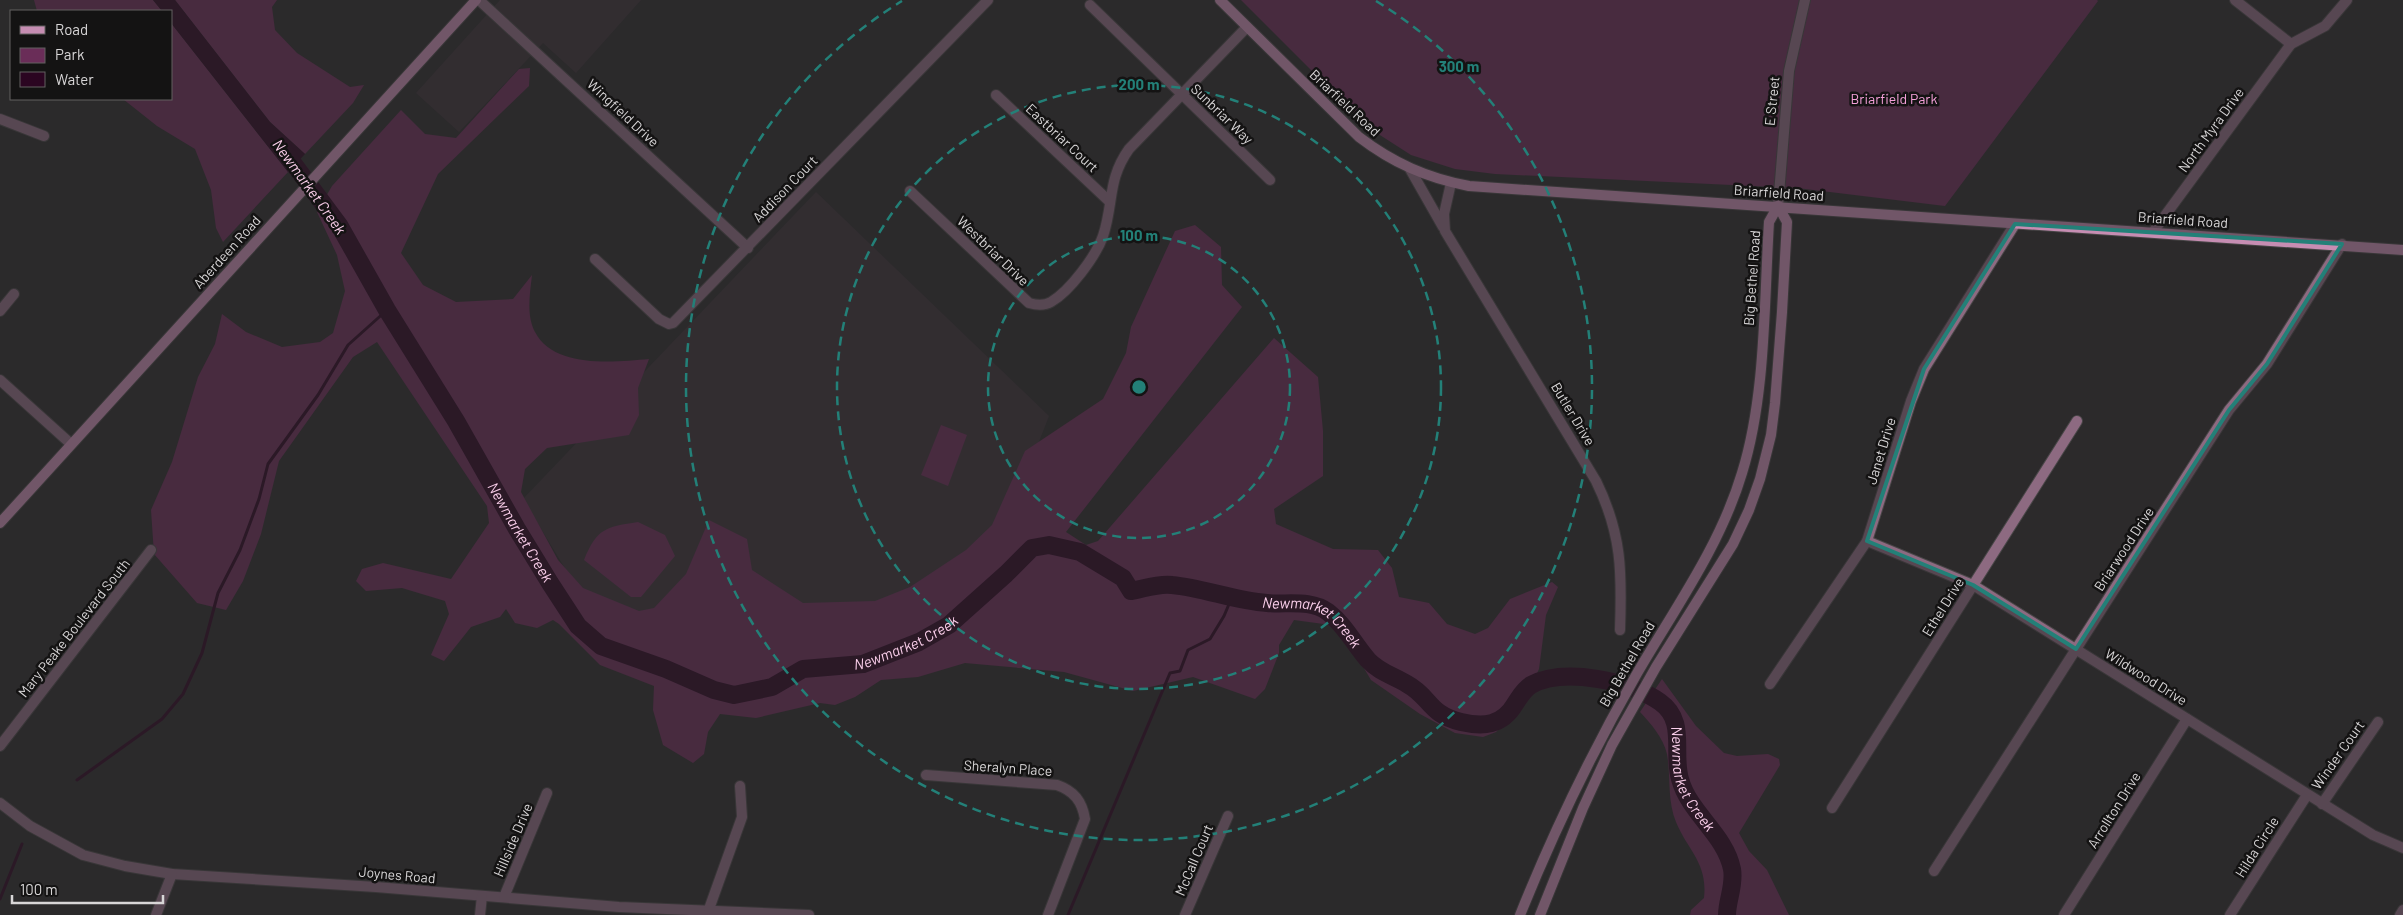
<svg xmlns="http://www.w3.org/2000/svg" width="2403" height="915" font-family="Barlow,sans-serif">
  <rect width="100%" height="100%" fill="#2c2a2b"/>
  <!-- built -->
  <g fill="#3a3237">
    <path d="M500,0H641L576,73L543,43L459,132L416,93Z"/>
    <path d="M816,192L1049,416L1010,516L915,601L600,626L523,499Z"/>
  </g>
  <!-- green -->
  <g fill="#6a2d58">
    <path d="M34,0H153L162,11H37Z"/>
    <path d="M175,0H277L272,7L275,30L297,53L350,87L364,85L353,103L305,154L270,122Z"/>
    <path d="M1241,0H2097L2098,1L1945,206L1797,188L1495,174L1455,169L1411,155L1369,128Z"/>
    <path d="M171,23L288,172L223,242L216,228L211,190L195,149L157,126L123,99H171Z"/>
    <path d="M530,68L529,86L438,174L401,253L423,285L456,302L513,299L532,275C530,293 526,315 535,332C554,369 615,362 649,359L638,388L639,415L629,435L547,448L525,469L521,492L558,560L583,588L639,611L654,608L686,574L709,520L747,539L752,570L803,603L875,601L910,587L966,550L992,525L1025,451L1103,399L1126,353L1131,327L1175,231L1195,225L1221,247L1222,285L1242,307L1066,532L1086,545L1098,541L1274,338L1318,377L1323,431V476L1274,509L1276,524L1333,549L1378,550L1392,568L1399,597L1429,603L1447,624L1475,634L1488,628L1510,599L1552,582L1558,587L1546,615L1539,669L1523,703L1496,732L1483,737L1455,733L1420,714L1371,680L1349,643L1331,625L1294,620L1279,645V653L1265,689L1255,699L1193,677L1133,691L1064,672L965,663L918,677L881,680L855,697L835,705L820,703L756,718L720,714L708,732L704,754L693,763L663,745L653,710L654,686L600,665L559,624L553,620L537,628L515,623L506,609L500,617L471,627L444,661L431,655L449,614L445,601L402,588L366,591L356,581L362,569L383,563L451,579L489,523L487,506L377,342L353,357L279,461L261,534L243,581L226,610L197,603L154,554L151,510L172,462L198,377L215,344L222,314L246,332L282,347L320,342L333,333L345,291L337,255L317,212L332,186L401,110L425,134L456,138L519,69Z"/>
    <path d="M941,425L967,435L948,486L921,475Z"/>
    <path d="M638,522L665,535L675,556L641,597H631L584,560C597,528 606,527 638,522Z"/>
    <path d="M1662,679L1696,726L1724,753L1737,756L1768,754L1779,759L1780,765L1739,833L1749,851L1767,870L1789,915H1690L1691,910L1704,898C1708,863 1688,851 1676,822C1667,800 1671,776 1667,754C1663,737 1651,724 1640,712Z"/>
  </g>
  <!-- water -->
  <path fill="#2b0521" d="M153,0H175L270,122L305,154L288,172L171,23V11H162Z"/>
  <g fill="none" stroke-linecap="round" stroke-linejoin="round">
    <!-- stream -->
    <g stroke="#2b0521" stroke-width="3">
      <path d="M77,780L162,719L183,694L202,653L218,593L240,550L259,499L268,464L318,395L348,345L387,310"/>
      <path d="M0,899L22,844"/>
      <path d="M1068,915L1170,673L1180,671L1188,650L1210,639L1224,616L1232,597"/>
    </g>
    <!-- river -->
    <path stroke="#2b0521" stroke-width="18" id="s1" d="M281,147L339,225L387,310L456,421L517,529L550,583L578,626L601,646L666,669L714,690L734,695L772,687L803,669L863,664L919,642L949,625L1006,574L1032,548L1049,545L1080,552L1123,578L1131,591C1143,589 1159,583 1172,585C1204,588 1235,601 1267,603C1286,605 1311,599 1328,612C1345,625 1354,644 1368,660C1379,672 1394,676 1407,684C1431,697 1428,714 1461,722C1483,727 1502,726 1515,704C1520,697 1523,690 1531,685C1564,667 1631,681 1660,702C1687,721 1672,752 1680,779C1689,813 1725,834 1732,869C1735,885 1727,900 1727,915"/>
    <!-- minor casing -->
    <g stroke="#484647" stroke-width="12">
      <g id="minor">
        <path d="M479,0L748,248"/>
        <path d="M2235,0L2291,44"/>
        <path d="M1090,5L1270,180"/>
        <path d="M996,95L1109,201"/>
        <path d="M0,119L44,136"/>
        <path d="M1410,169L1443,227"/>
        <path d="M1451,183L1444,214L1445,231L1596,481C1622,534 1622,572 1620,630"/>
        <path d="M910,191L1029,303C1036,305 1044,306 1051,302C1070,291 1096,256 1103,236C1114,203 1107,180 1129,149L1247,27"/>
        <path d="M2153,232L2291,44L2325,26L2347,0"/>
        <path d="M595,259L659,319L669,324L673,323L988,0"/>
        <path d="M0,311L14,294"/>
        <path d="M0,380L71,444"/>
        <path d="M1867,541L1973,585L2373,835L2403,848"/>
        <path d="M1770,684L1867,541L1911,401L1924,369L2015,224"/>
        <path d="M0,746L151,550"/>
        <path d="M926,775L1057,785C1074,791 1082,801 1085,819L1048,915"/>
        <path d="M0,803L30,826L83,855L125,866L172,874L376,887L619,907L809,915"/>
        <path d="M2322,804L2378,722"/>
        <path d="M1832,808L2077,421"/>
        <path d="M1934,871L2229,410L2267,364L2342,244"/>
        <path d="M504,897L547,793"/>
        <path d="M709,909L742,817L740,786"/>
        <path d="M156,915L172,874"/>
        <path d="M480,915L482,896"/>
        <path d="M1185,915L1228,816"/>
        <path d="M2064,915L2187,719"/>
        <path d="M2230,915L2307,795"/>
        <path d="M2400,915L2403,910"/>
      </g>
    </g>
    <!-- tertiary casing -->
    <g stroke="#484647" stroke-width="12">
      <path id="tertiary" d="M1778,206L1789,71L1805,0"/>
    </g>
    <!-- secondary casing -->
    <g stroke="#484647" stroke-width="12">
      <g id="secondary">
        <path d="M1220,0L1359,137C1393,163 1427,178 1469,186L2403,250"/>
        <path d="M0,523L476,0"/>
        <path d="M1520,915C1553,833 1591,754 1635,677C1673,611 1720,547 1742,473C1766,396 1764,303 1769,222L1778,206"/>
        <path d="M1540,915L1583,808L1612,745L1656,667L1733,544L1749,510L1760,479L1771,435L1775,403L1782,312L1787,222L1778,206"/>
      </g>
    </g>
    <!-- minor -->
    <use href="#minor" stroke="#8d6a81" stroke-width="10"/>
    <!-- tertiary -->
    <use href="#tertiary" stroke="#8d6a81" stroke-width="10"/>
    <!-- secondary -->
    <use href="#secondary" stroke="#c68db2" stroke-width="10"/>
  </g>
  <!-- marked area -->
  <path d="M0 0H2403V915H0ZM2015,224L2342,244L2267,364L2229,410L2076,649L1973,585L1867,541L1924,369Z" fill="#2c2a2b" fill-opacity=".55" fill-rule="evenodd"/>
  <path fill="none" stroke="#238078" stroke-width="4" stroke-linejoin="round" d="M2015,224L2342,244L2267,364L2229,410L2076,649L1973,585L1867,541L1924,369Z"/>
  <!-- distance rings -->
  <g fill="none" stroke="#238078" stroke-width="2.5" stroke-dasharray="9 6">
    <circle cx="1139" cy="387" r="151"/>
    <circle cx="1139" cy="387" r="302"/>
    <path d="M1376 1A453 453 0 1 1 902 1"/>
  </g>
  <g text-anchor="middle" stroke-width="5" stroke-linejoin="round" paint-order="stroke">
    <!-- park labels -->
    <g font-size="14" fill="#f6a1da" stroke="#141313">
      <text x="1894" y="104">Briarfield Park</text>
    </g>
    <!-- street labels -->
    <g font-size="14" fill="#d8d6d7" stroke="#141313">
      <text transform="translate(1772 101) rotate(-84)" y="5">E Street</text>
      <text transform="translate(1345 103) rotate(43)" y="5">Briarfield Road</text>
      <text transform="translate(623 113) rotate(43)" y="5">Wingfield Drive</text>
      <text transform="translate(1222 114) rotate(44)" y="5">Sunbriar Way</text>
      <text transform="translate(2211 130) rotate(-54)" y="5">North Myra Drive</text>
      <text transform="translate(1062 138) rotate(43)" y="5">Eastbriar Court</text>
      <text transform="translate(785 189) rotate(-46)" y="5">Addison Court</text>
      <text transform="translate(1779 193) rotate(4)" y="5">Briarfield Road</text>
      <text transform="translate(2183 220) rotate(4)" y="5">Briarfield Road</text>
      <text transform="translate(993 251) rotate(44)" y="5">Westbriar Drive</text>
      <text transform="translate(227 252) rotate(-48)" y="5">Aberdeen Road</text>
      <text transform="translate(1752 278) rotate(-86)" y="5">Big Bethel Road</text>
      <text transform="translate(1573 414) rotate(59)" y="5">Butler Drive</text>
      <text transform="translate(1881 451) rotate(-73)" y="5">Janet Drive</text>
      <text transform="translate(2124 549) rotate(-57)" y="5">Briarwood Drive</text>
      <text transform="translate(1943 607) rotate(-58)" y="5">Ethel Drive</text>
      <text transform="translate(74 628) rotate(-52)" y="5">Mary Peake Boulevard South</text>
      <text transform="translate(1627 664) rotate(-60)" y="5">Big Bethel Road</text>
      <text transform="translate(2146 677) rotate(32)" y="5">Wildwood Drive</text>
      <text transform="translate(2338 755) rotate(-55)" y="5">Winder Court</text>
      <text transform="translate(1008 768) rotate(4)" y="5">Sheralyn Place</text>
      <text transform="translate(2114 810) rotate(-58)" y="5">Arrollton Drive</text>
      <text transform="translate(513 840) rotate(-67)" y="5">Hillside Drive</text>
      <text transform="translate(2257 847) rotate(-58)" y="5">Hilda Circle</text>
      <text transform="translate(1194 860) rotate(-67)" y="5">McCall Court</text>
      <text transform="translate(397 875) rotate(5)" y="5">Joynes Road</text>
    </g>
    <!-- water labels -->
    <g font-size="15" font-style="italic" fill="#fbcfeb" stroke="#141313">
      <text transform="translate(309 187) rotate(54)" y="5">Newmarket Creek</text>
      <text dy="5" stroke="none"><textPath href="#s1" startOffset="454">Newmarket Creek</textPath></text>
      <text dy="5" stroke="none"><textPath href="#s1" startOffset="1384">Newmarket Creek</textPath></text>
      <text dy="5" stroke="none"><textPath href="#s1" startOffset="919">Newmarket Creek</textPath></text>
      <text dy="5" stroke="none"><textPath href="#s1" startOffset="1879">Newmarket Creek</textPath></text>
    </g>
  </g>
  <circle cx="1139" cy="387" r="8" fill="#238078" stroke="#141313" stroke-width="2.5"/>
  <g font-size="15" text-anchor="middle" font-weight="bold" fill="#238078" stroke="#141313" stroke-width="5" stroke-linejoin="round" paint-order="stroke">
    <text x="1459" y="72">300 m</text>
    <text x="1139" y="90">200 m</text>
    <text x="1139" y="241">100 m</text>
  </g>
  <!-- legend -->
  <rect x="10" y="10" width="162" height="90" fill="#141313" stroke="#626161"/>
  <rect x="20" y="26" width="25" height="8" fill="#c68db2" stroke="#626161"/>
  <text x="55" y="35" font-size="15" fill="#d8d6d7">Road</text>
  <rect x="20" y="48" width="25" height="15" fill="#6a2d58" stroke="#626161"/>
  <text x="55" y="60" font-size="15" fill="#d8d6d7">Park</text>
  <rect x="20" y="72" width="25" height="15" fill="#2b0521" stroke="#626161"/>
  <text x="55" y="85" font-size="15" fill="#d8d6d7">Water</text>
  <!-- scale -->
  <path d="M12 895v8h151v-8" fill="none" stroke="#d8d6d7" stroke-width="2.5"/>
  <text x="20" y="895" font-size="15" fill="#d8d6d7" stroke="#141313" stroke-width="4" paint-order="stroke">100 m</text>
</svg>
